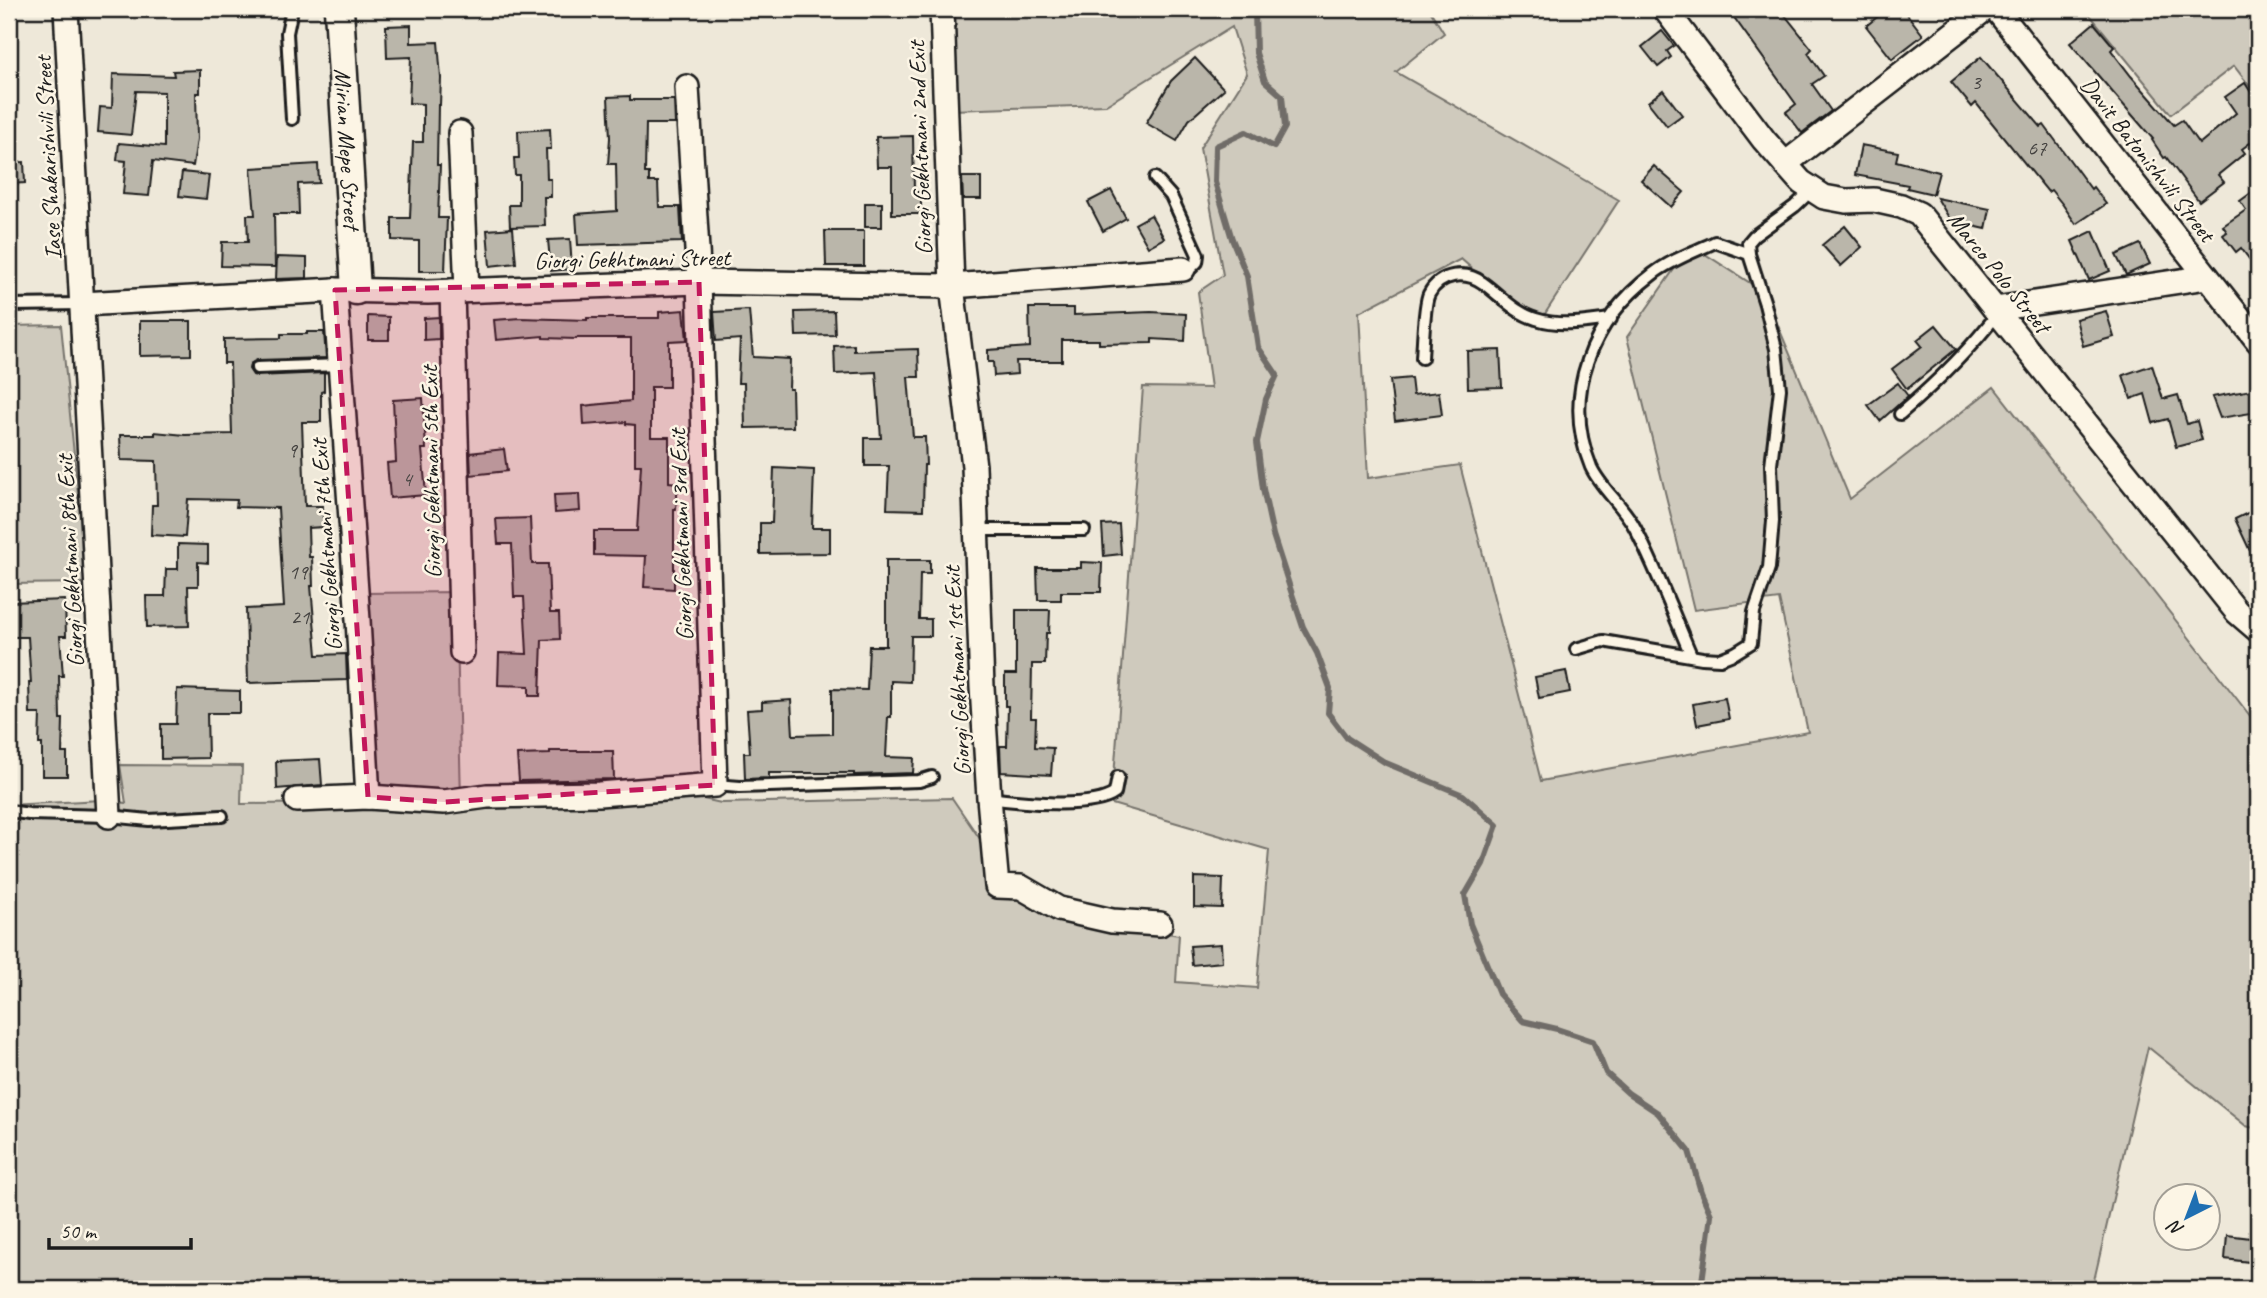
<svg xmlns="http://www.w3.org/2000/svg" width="2267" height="1298" font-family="Caveat,sans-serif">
  <rect width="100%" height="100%" fill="#eee8d9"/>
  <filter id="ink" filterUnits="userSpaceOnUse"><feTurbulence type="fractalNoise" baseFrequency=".0143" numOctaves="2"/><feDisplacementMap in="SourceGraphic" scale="14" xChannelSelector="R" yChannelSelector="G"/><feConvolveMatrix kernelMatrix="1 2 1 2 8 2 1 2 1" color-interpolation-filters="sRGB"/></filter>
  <g filter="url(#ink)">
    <!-- green -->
    <g fill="#cfcabd" stroke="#76736c" stroke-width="2">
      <path d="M947,9H1429L1444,33L1396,72L1619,200L1537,326L1461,259L1359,312L1368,478L1460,465L1541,781L1808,732L1779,599L1694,610L1627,337L1691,245L1764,292L1850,499L1994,387L2258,726V1129L2246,1126L2148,1047L2092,1289H9V805L101,800L126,803L120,765L242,766L241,804L361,803L364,593L456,592L461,800L699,798L721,803L952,798L1023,902L1072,918L1179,935L1176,982L1257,988L1269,850L1112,804L1143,387L1211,388L1198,292L1223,275L1200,148L1247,74L1232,27L1106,105L952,110Z"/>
      <path d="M2085,9H2216L2219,12L2223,9H2258V97L2234,66L2171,114Z"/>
      <path d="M61,325L87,583L9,584V326Z"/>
    </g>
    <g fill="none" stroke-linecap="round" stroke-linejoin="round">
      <!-- stream -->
      <path stroke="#6f6c67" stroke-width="6" d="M1255,9L1256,53L1265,81L1282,96L1285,127L1274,147L1246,132L1216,146L1215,182L1232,239L1247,276L1258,347L1277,375L1266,399L1257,442L1263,489L1273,535L1291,591L1303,627L1317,653L1330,688L1328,713L1347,738L1386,763L1463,795L1497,825L1483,864L1465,895L1470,924L1499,994L1523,1021L1557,1029L1593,1041L1606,1073L1628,1093L1658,1113L1689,1151L1701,1192L1711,1215L1701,1289"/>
    </g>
    <!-- building -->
    <g fill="#bab6aa" stroke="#1c1c1c" stroke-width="2">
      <path d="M1728,9H1780L1812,49L1808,53L1824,76L1812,84L1831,111L1802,133L1786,112L1796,104Z"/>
      <path d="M1887,9H1903L1923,35L1892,59L1866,26Z"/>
      <path d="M2094,23L2114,47L2111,50L2131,76L2174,125L2182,120L2199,144L2236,113L2225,97L2245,83L2258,103V137L2242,149L2245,153L2218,175L2224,182L2199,201L2166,157L2164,158L2152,140L2153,139L2070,43Z"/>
      <path d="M411,25V43L438,42L441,78L440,105H438L437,165H440L438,218H447L445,271H419V241L392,240V218H410L413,142H423V104L409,103L411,57L387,58L386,26Z"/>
      <path d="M1662,31L1674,46L1667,51L1671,57L1658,67L1642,47Z"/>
      <path d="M1981,57L2041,127L2044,125L2091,189L2093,187L2106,204L2076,224L2063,205L2051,190L2048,192L1976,103L1972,107L1951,82Z"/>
      <path d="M1195,58L1224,89L1189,120L1177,141L1146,123L1171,81Z"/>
      <path d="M200,70V93H196L197,139L193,166L153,161L149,196L123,194L126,161L117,160L119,143L164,147V92L136,91L131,135L98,132L100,107L112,108L113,74L174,76L173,71Z"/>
      <path d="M1663,90L1682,115L1667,126L1648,102Z"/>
      <path d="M630,96V100H674L675,124H646L645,173H649V182H658L659,207H680L682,242L578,245L576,214L617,211L616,164H608L610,138L608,97Z"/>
      <path d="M550,129L551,149H546L547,179H551V197H544L545,226L510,227L509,205H519V175H515L514,158H519L518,131Z"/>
      <path d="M913,136L914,192H921V214H892V167H877L876,137Z"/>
      <path d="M1861,145L1898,152L1896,161L1939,172L1933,194L1907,188L1908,185L1855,175Z"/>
      <path d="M24,162L25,183L9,184V163Z"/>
      <path d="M318,164L319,183L298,184L299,214H274L275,267L221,266L222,242H248L247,215H255L251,168Z"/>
      <path d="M1654,166L1684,192L1671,207L1641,180Z"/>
      <path d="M182,172L209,175L206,199L179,196Z"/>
      <path d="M962,177H981V199H963Z"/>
      <path d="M2258,188V271L2241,248L2236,252L2223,235L2227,232L2223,226L2246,210L2240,201Z"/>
      <path d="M1111,190L1126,218L1103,231L1088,202Z"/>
      <path d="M1937,198L1990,209L1986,229L1951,221Z"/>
      <rect x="865" y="203" width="17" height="24"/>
      <path d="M1151,215L1164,238L1148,247L1135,224Z"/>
      <path d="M1845,226L1862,247L1841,266L1822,245Z"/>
      <path d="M513,228L516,263L490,266L487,230Z"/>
      <path d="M825,231H864V266H826Z"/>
      <path d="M2093,231L2110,271L2089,280L2072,241Z"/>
      <path d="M570,239L572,269L551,271L548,240Z"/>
      <path d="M2140,244L2150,264L2126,275L2116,255Z"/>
      <path d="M277,257L307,258V278L276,279Z"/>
      <path d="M1029,308H1074V315L1151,312L1186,314L1185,341L1152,339V343L1099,344V340H1062V361H1016L1017,374L994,376L993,362H988V350L1030,347Z"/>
      <path d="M684,310L687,340L669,341V387H651V437H669V482L678,483L676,509H674V589L644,587L646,556L594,555V531H637L641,465H635V425L626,424V422L584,425L583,406L631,401V338H576V339L543,338V336L496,340L494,320L520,318L587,320V318H659V312Z"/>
      <path d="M749,310L753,357L790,359L789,389H792L793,427L745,428L744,383H738L740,339L716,341L714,312Z"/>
      <path d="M834,311L835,335L796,336L795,312Z"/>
      <path d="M2106,311L2114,337L2083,346L2076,319Z"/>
      <path d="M368,316L389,317V340H368Z"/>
      <path d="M439,317V339L424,340V318Z"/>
      <path d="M140,321H191V355L140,356Z"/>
      <path d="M1936,325L1956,349L1907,389L1892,369L1922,346L1917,340Z"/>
      <path d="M307,332H324L326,358L257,360L250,364L249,369L253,375L257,376L324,373V391L321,392V422H302L305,506H323V527L308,528L309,557H312L313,586H311L317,655L346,654L347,680L248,683L246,609L284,607L278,508L236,507L237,500L188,499L185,537L151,535L152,505H157L156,461L121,460L120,435H155V432L185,435L232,434L230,363H224V339L281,338V334H307Z"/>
      <path d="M854,345V351L918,349L919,377H908L913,437H925L926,465H924L923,510L887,509L889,466H865V438H881L876,372L835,374L834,346Z"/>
      <path d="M1500,350L1502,387L1468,388L1467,351Z"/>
      <path d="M2152,365L2163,399L2178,395L2187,424L2197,421L2202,440L2176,447L2168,419L2153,423L2145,394L2131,399L2123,375Z"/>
      <path d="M1411,378L1413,395L1439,392L1442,415L1395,421L1390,380Z"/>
      <path d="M1898,383L1908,396L1880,421L1868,405Z"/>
      <path d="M2251,390L2258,402V412L2220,418L2212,397Z"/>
      <path d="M423,398L426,449H422L426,495L390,498L387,463L396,462L393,400Z"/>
      <path d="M504,449L507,471L471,475L470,453Z"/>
      <path d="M774,468L814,470L812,528H830V553L760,554V523H772Z"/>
      <path d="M579,494L580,511L555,513L554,495Z"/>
      <path d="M2258,508V568L2235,519Z"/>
      <path d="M530,518L532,564H548L550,613H559L560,639L542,640L540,696H529V686L498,685L499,653L527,654L524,597H514L512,544H498L496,519Z"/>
      <path d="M1119,524L1121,554L1104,556L1102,525Z"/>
      <path d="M178,544L208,545V563L198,562V586H188L189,626L147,627L146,596H165L166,569H178Z"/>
      <path d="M886,560H930V574H920L919,619H931V636H911L910,682L891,681V717H888L886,757L914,758L913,773L854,775V773H769V778L745,779L744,753H750L747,710L762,709V702L791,700L793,735L832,734V689L867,690L869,646H886Z"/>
      <path d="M1081,562L1102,563L1101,592H1061V600H1038L1037,568H1081Z"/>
      <path d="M65,600L66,636H60L63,676H59L60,719H63L62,753H67V776H42V744H39L40,714H30L29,683H31L28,637H9V602Z"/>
      <path d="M1016,610H1050L1049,633H1046L1045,664H1032L1031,718H1036L1035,747L1053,748L1051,775L1001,772L1000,746H1007L1008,706H1005V674H1016Z"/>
      <path d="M1566,671L1570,692L1539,698L1535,677Z"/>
      <path d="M177,689L240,691V713H207L208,758L161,759V724H176Z"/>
      <path d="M1725,698L1729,719L1697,725L1693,704Z"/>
      <path d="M550,751H613L614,779L519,781L517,755L550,754Z"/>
      <path d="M320,759L322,785L277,789L276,761Z"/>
      <path d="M1194,877L1223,878L1222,908L1194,907Z"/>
      <path d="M1221,944L1222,962L1192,965L1190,946Z"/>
      <path d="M2227,1235L2258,1239V1263L2225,1259Z"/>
    </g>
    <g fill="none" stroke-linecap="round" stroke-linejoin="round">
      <!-- service casing -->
      <g stroke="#1c1c1c" stroke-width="16">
        <g id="service">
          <path d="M292,9L287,33L292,119"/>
          <path d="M1155,178L1171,196L1198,255L1197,262L1191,268L1183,269"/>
          <path d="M9,305L82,304"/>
          <path d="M1422,358C1423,345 1424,303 1429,294C1440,273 1466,270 1483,283C1501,296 1515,313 1536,319C1561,327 1586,322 1611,319"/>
          <path d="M257,368L340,365"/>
          <path d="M1900,414C1936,383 1969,351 1998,313"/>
          <path d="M977,530H1084"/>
          <path d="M1576,649L1603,641L1702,658L1720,659L1735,653L1751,643L1754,612L1769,568L1773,521L1771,465L1780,389L1776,349L1765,304L1749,254L1748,243L1754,236L1795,206L1812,190"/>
          <path d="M1691,655C1673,613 1656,568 1635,528C1624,506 1601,489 1591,467C1561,394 1592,320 1653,274C1671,260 1694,252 1715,242L1749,254"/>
          <path d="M715,785L740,787L919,781L932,777"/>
          <path d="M989,798C1017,802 1093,810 1115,793L1118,777"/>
          <path d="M9,811L29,814L109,816L149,820L222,816"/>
        </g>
      </g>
      <!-- minor casing -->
      <g stroke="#1c1c1c" stroke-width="28">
        <g id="minor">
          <path d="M66,9L109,816"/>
          <path d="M942,9L952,286L974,466L982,687L989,798L997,886L1021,887L1059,909L1112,921L1160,924"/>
          <path d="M1665,9L1764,140L1801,182L1824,197L1846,201L1874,200L1901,206L1919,214L2237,612L2258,630"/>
          <path d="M1996,9L2258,341"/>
          <path d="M460,133L467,290"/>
          <path d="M1785,164L1985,9"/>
          <path d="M335,290L358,620L368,797"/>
          <path d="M452,291L462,652"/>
          <path d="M82,304L335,290L428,292L699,282L952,286L1183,269"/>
          <path d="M1995,309L2207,277"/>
          <path d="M297,800L368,797L444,802L487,796L599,794L715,785L699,282L687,87"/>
        </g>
      </g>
      <!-- tertiary casing -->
      <g stroke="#1c1c1c" stroke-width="33">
        <g id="tertiary">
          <path id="s1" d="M339,9L356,290"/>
        </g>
      </g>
      <!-- service -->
      <use href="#service" stroke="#fcf5e5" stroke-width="10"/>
      <!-- minor -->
      <use href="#minor" stroke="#fcf5e5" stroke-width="23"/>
      <!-- tertiary -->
      <use href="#tertiary" stroke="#fcf5e5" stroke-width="28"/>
    </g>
  </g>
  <!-- marked area -->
  <path fill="#c2185b" fill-opacity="0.2" stroke="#c2185b" stroke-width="5" stroke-dasharray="14 9" stroke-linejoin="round" d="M699,282L715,785L444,802L368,797L335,290Z"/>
  <g text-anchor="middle" stroke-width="5" stroke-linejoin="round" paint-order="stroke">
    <!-- number labels -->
    <g font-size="21" fill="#444240">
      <text x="1976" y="89">3</text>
      <text x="2037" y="155">67</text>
      <text x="292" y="457">9</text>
      <text x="407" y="486">4</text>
      <text x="298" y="579">19</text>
      <text x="300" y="624">21</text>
    </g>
    <!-- street labels -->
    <g font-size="24" fill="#1c1c1c" stroke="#fcf5e5">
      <text transform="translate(920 148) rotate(-92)" y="8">Giorgi Gekhtmani 2nd Exit</text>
      <text dy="8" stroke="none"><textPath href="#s1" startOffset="140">Mirian Mepe Street</textPath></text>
      <text transform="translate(48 158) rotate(-93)" y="8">Iase Shakarishvili Street</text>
      <text transform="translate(2148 159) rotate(52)" y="8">Davit Batonishvili Street</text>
      <text transform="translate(632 259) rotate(-1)" y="8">Giorgi Gekhtmani Street</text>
      <text transform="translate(1999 272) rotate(51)" y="8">Marco Polo Street</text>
      <text transform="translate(431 472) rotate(-91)" y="8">Giorgi Gekhtmani 5th Exit</text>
      <text transform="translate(681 535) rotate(-92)" y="8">Giorgi Gekhtmani 3rd Exit</text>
      <text transform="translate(326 545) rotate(-94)" y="8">Giorgi Gekhtmani 7th Exit</text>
      <text transform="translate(70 561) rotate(-93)" y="8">Giorgi Gekhtmani 8th Exit</text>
      <text transform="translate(957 671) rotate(-93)" y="8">Giorgi Gekhtmani 1st Exit</text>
    </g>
  </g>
  <!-- margin -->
  <rect width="2267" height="1298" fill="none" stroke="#fcf5e5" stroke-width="35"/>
  <rect x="18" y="18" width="2232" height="1263" fill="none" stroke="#1c1c1c" stroke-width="2.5" filter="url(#ink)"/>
  <!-- north arrow -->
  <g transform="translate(2187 1217) rotate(222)"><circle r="33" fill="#fcf5e5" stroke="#a29e95" stroke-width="2"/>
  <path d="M0-5L12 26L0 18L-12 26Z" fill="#1f6fb2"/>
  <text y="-10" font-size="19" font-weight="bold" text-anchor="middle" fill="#1c1c1c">N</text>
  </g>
  <!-- scale -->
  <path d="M49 1238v10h142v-10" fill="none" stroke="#1c1c1c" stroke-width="3.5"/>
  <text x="60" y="1238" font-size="21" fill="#1c1c1c" stroke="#fcf5e5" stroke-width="5" paint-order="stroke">50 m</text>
</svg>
